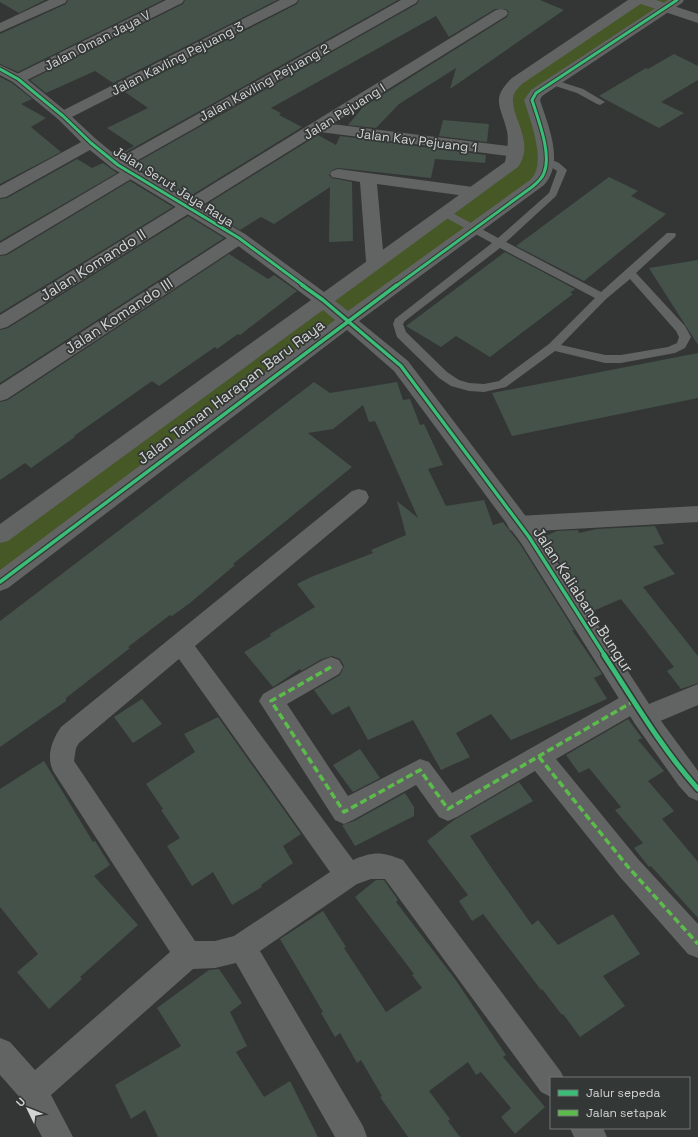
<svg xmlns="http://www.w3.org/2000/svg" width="698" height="1137" font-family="'Space Grotesk',sans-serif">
  <rect width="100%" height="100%" fill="#343635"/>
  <!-- green -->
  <path fill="#465825" d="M637,0H677L536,93L546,169L0,582V532L512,164L506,95Z"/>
  <!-- building -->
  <g fill="#44524a">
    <path d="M0,0H45L19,13L0,2Z"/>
    <path d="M68,0H163L18,72L0,64V34L66,4Z"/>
    <path d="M185,0H277L113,83L95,71L46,93L30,80L183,4Z"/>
    <path d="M299,0H398L119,156L118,155L134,146L107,128L148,108L125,92L297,4Z"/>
    <path d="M419,0H540L564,10L450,89L456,68L399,104L376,128L348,125L363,107L507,17L509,12L506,9H495L449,37L436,16L271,108L281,113L279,115L302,127L187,198L132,165L417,4Z"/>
    <path d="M674,54L698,66V80L661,102L684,113L659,128L599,96L646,68L648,69Z"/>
    <path d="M0,77L12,83L32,99L21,104L46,118L31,127L61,152L0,184Z"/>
    <path d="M443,120L489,124L487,142L439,136Z"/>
    <path d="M318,135L336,145L340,136L486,155L485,163L435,159L431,178L338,168L332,170L329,175L332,178L352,182L353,241L329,242L330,187L274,224L261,217L240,230L202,207Z"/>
    <path d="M77,159L92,168L103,163L117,173L0,241V199L7,198Z"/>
    <path d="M609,177L638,191L631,196L666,214L584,281L516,246Z"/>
    <path d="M130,181L173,207L0,313V256L7,255Z"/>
    <path d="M188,216L224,238L0,383V330L8,328Z"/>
    <path d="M505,252L575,289L570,293L573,294L490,357L456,336L441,347L406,326Z"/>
    <path d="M229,254L268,279L274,275L297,291L240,335L238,334L217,349L215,347L159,386L152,381L91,424L74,436L75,437L31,468L25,463L0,480V402L8,400Z"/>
    <path d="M698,260V345L649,268Z"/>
    <path d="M698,353V398L512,436L492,393Z"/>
    <path d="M314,382L330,393L397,382L403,400L410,399L420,425L424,424L443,465L428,469L446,506L484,500L493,525L503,522L520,544L574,630H572L602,674L594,678L607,699L511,740L491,714L456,733L470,757L441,770L413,720L368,740L349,706L332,715L314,690L340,675L344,666L340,659L332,656L322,659L301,671L300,669L273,687L244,652L271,636L270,634L315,607L297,584L311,577L373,553L371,550L406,535L397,501L418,518L375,421L369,422L363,405L333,429L308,433L352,467L233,564L235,565L190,603L172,616L170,615L128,647L130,648L66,698V701L0,747V621Z"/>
    <path d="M655,526L664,544L653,546L675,574L643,587L698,656V683L681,689L667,671L674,667L621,599L591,612L543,537L557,531L578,530L579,533L597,529Z"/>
    <path d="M142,699L162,724L133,743L114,717Z"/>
    <path d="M218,717L301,834L283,846L293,863L261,885L262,887L232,905L213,872L192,886L167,846L180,838L161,810L163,809L146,784L195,752L184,734Z"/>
    <path d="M628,719L642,738L638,740L664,771L648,781L674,811L662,819L698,862V918L651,866L649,867L634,848L643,843L615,810L621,807L589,768L579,773L566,755Z"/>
    <path d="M360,749L380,778L353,792L333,765Z"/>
    <path d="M44,761L93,842L95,841L110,865L94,876L138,925L80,977L82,979L49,1009L17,972L38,954L0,907V789Z"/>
    <path d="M519,782L533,801L470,836L495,873L532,925L538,920L558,945L613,914L640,954L603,976L625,1006L580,1037L563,1014L562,1015L542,989L541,990L483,914L472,921L459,901L468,895L427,841L454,820Z"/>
    <path d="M405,793L414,807V816L355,846L342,825L354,821Z"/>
    <path d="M376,880H384L398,900L396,902L455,979L506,1055L503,1057L545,1107L515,1134L501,1117L511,1108L481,1072L476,1075L468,1062L429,1091L450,1119L448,1121L460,1137H408L380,1097L382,1096L361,1060L357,1063L340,1033L335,1037L321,1013L323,1012L280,939L323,911L346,947L344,948L386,1012L422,988L412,975L414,974L355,897Z"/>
    <path d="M219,969L242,1003L230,1012L247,1046L236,1052L264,1097L290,1081L318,1137H158L145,1110L131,1119L115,1085L181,1046L157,1008L209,970Z"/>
  </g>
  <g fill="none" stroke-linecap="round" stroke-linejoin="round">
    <!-- service -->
    <g fill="#626363" fill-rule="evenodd">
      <path d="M552,79L583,89L605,102L600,105L597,104L577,93L549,84L548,82Z"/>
      <path d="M546,157L559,163L567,170L556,196L506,242L601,292L667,233H675L676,235L675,237L636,273L685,326L691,337L685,348L675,353L621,363H605L555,351L506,387L484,392L469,391L451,386L439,378L397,337L393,324L395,319L492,243L441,215L440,213L441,211H449L498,238L549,193L557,171L543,162L541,160L543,158ZM500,248L595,298L549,344L499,381L484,384L469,383L459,380L447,372L406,332L403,324L405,321ZM630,279L676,331L679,337L677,343L668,347L621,355H605L561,345L606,299Z"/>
    </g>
    <!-- minor -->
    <g fill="#626363" fill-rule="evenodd">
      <path d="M49,0H67L65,3L0,32V23Z"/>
      <path d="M166,0H184L182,3L23,82L18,83L13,82L11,79L13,76Z"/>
      <path d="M280,0H298L296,3L68,119L63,121L58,119L55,116L58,113Z"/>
      <path d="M401,0H418L416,3L124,168L118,170L112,168L110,165L112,162Z"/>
      <path d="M636,0H656L698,14V23L638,3Z"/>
      <path d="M501,9L506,10L508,13L506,16L332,124L516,147L522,149L524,152L522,155L516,157L320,132L7,327L0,329V315L496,10Z"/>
      <path d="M91,138L97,140L99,143L97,146L6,197L0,198V186L85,140Z"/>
      <path d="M130,168L136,170L138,173L136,176L6,254L0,255V243L124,170Z"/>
      <path d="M338,169L473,187L479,188L481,192L479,196L473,197L377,184L384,261L381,265L375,267L369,265L366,261L360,182L332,177L330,174L332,171Z"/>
      <path d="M239,233L245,234L248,238L245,242L7,399L0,401V385L233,234Z"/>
      <path d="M359,489L366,491L369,497L366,503L195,646L353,860C375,851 382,852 403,860L561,1072L564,1078H551V1097L541,1092L385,879H371L357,884L260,951L363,1126L367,1137H335L236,963L215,968L193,969L51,1095L73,1137H42L23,1101L0,1075V1038L10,1042L35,1070L170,952L53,771C46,756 52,740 61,727L352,491ZM179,659L330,872L234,936L215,941H195L74,761L76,748L79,743Z"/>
      <path d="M698,506V522L518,532L510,530L507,524L510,518L518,516Z"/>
      <path d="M331,657L339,660L343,667L339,674L287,704L348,796L420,759L429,762L452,793L626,694L634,691L642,694L646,701L644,706L698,684V705L644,728L635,724L632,717L634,714L556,759L638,859L698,924V958L688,954L620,877L535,771L457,817L448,821L439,817L416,785L353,820L344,824L335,820L259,701L263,694L323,660Z"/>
      <path d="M570,1128H603L607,1137H574Z"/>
    </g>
    <!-- tertiary -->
    <path fill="#626363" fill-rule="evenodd" d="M628,0H644L642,3L522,84C519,87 516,90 514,94C507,114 537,140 518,167L335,301L348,311L530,180C548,164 530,120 524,100L531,90L668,0H684L682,3L542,96L540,100C548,126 565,162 544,185L359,321L408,361L537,531L653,710L698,771V801L689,797L679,786L635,724L521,543L394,371L347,330L8,588L0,591V570L335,320L323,310L8,541L0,543V524L311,300L233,242L112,168L85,146L58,119L13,82L0,75V65L23,76L68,113L97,140L124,162L245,234L324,292L505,162C507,152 509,141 507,131C501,106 490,99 512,78Z"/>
    <!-- quiet -->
    <g stroke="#5cbc4b" stroke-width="3.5" stroke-dasharray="7 3.5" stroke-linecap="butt">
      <path d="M331,667L271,701L344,812L420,770L448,809L634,701"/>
      <path d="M539,757L629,868L698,944"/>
    </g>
    <!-- cycleway-far2 casing -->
    <g stroke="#333736" stroke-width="5">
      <g id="cycleway-far2">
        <path d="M0,69L18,79L63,116L91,143L118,165L239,238L304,286"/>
        <path d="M396,286L532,187C537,183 542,179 544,173C552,154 538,119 532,100L536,93L677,0"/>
      </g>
    </g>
    <!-- cycleway-far1 casing -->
    <g stroke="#333736" stroke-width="6">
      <g id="cycleway-far1">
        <path d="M302,285L323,300L401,366L529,537L605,656"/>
        <path d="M0,582L397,285"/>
      </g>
    </g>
    <!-- cycleway casing -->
    <g stroke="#333736" stroke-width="8">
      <path id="cycleway" d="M604,655C634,701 662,749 698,789"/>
    </g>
    <!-- cycleway-far2 -->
    <use href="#cycleway-far2" stroke="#3abd76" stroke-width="3"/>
    <!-- cycleway-far1 -->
    <use href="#cycleway-far1" stroke="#3abd76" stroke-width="3.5"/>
    <!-- cycleway -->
    <use href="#cycleway" stroke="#3abd76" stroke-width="5"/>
  </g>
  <g text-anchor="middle" stroke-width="3.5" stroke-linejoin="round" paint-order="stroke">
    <!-- far-street labels -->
    <g font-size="13" fill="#d3d5d5" stroke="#333736">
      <text transform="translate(97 40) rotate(-27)" y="5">Jalan Oman Jaya V</text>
      <text transform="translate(177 58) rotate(-27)" y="5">Jalan Kavling Pejuang 3</text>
      <text transform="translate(264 82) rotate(-29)" y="5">Jalan Kavling Pejuang 2</text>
      <text transform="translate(344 111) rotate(-32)" y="5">Jalan Pejuang I</text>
      <text transform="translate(417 140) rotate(7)" y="5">Jalan Kav Pejuang 1</text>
      <text transform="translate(174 186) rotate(32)" y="5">Jalan Serut Jaya Raya</text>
    </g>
    <!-- street labels -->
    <g font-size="15" fill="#d3d5d5" stroke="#333736">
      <text transform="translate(93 265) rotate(-32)" y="5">Jalan Komando II</text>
      <text transform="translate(119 316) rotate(-33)" y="5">Jalan Komando III</text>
      <text transform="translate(231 392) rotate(-37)" y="5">Jalan Taman Harapan Baru Raya</text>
      <text transform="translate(583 600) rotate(57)" y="5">Jalan Kaliabang Bungur</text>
    </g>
  </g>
  <!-- legend -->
  <rect x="550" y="1077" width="140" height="52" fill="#333736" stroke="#737676"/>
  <rect x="558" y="1090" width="20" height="6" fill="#3abd76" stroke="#737676"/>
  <text x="586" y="1097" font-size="12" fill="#d3d5d5">Jalur sepeda</text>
  <rect x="558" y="1110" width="20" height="6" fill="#5cbc4b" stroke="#737676"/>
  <text x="586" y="1117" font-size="12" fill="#d3d5d5">Jalan setapak</text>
  <!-- north arrow -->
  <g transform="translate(28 1109) rotate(313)" stroke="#333736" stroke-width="3" paint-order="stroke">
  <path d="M0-3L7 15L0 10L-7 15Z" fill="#d3d5d5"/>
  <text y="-6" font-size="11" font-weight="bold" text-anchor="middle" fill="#d3d5d5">U</text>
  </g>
</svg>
